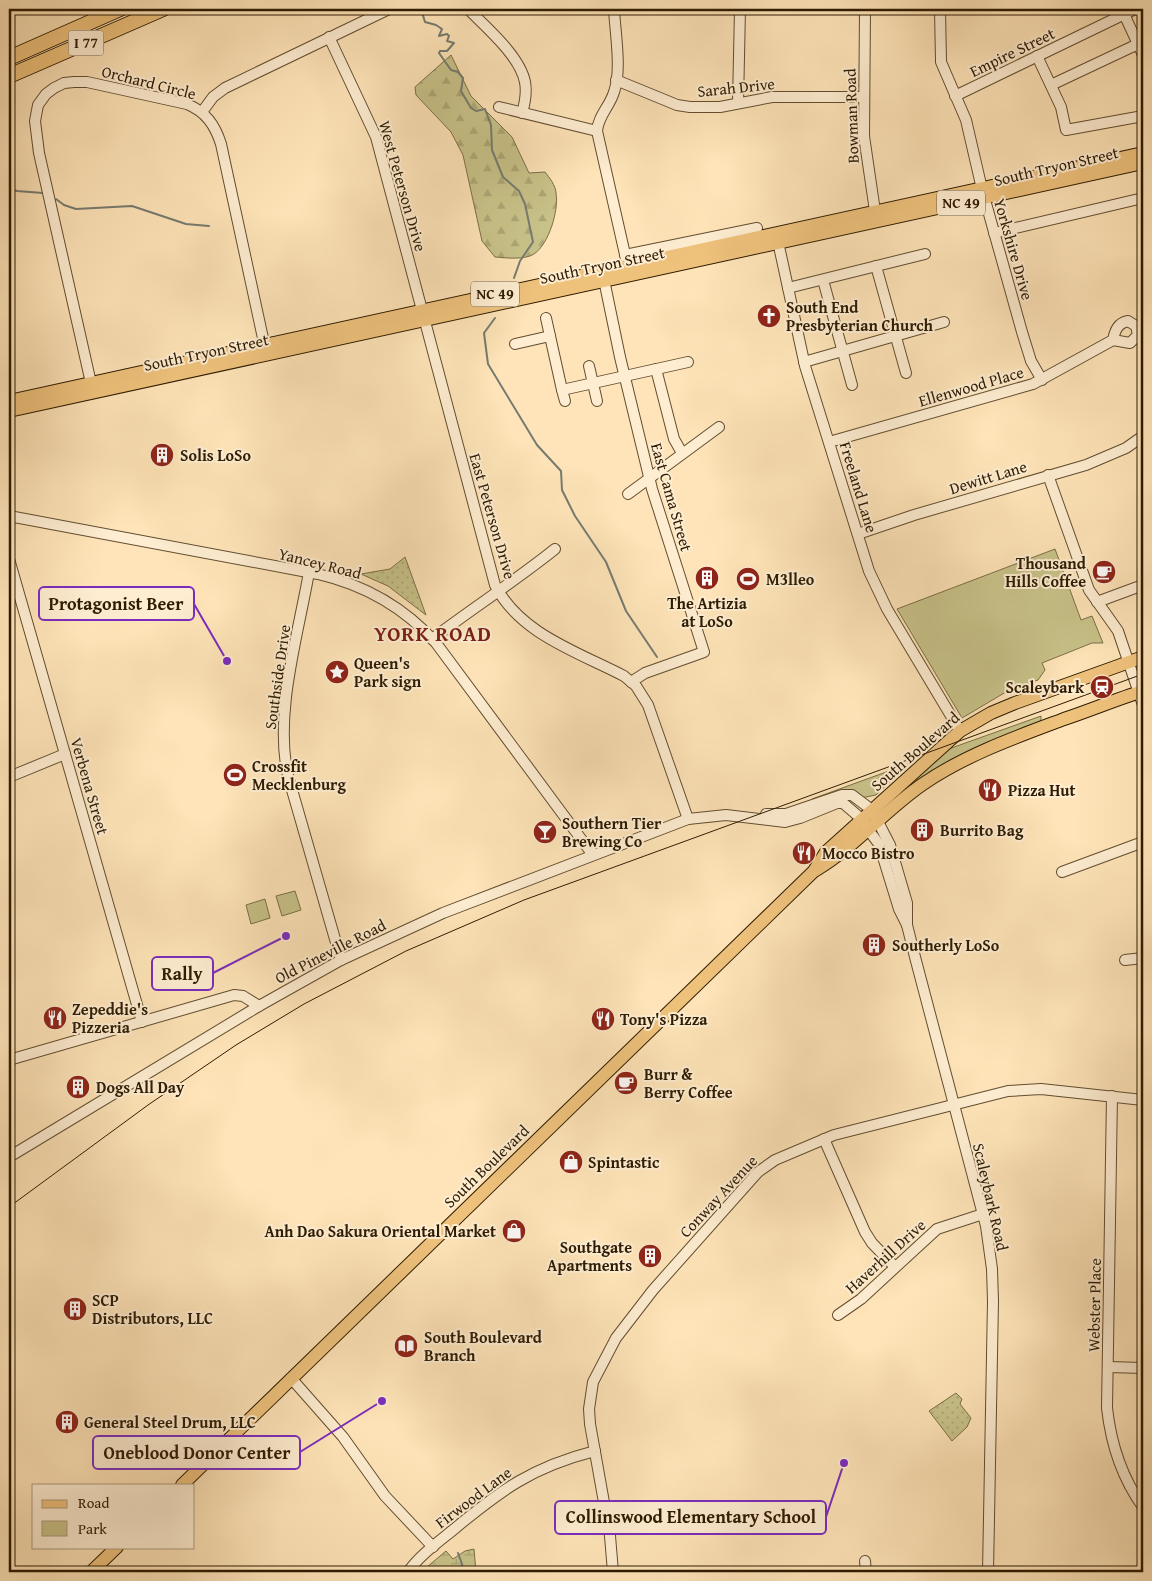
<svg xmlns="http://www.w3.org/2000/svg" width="1152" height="1581" font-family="'Gentium Book Plus',serif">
  <defs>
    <pattern id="forest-firs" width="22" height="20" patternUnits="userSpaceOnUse" patternTransform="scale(1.25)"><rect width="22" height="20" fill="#c8c289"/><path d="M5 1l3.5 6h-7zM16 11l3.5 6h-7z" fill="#aca675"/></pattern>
    <pattern id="wetland-marsh" width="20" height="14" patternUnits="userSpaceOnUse" patternTransform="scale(1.25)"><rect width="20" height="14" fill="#c8c289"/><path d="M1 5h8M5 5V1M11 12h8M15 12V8" fill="none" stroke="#aca675"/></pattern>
    <pattern id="park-dots" width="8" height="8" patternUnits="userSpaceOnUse" patternTransform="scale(1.25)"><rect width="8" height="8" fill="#c8c289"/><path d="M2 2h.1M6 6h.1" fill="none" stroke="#aca675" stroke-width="1.8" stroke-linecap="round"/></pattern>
  </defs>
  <rect width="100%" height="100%" fill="#fee4b8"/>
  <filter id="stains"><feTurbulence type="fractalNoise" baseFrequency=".004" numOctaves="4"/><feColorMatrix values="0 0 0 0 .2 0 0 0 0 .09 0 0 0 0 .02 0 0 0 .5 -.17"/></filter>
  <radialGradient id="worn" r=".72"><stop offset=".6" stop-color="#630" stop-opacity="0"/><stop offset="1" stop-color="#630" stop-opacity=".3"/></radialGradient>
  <!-- green -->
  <g fill="#c8c289" stroke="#7b6e46">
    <path d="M1055,549L1081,620L1092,616L1103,643H1092L1042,663L1045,670L1038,680L1011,689L962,718L897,609Z"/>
    <path d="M1041,716V721L908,790L906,787L943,751Z"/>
    <path d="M908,764L876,795L861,798L815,801L812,799Z"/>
    <path d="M295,891L301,910L282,916L276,896Z"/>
    <path d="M265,899L270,918L251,924L246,905Z"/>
  </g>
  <!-- forest -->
  <path fill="url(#forest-firs)" stroke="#7b6e46" d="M451,55L471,96L512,137L529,173L545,172C549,177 556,186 556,193C559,210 549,244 534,254C525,260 506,258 495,257L482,241L463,155L451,132L416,95L415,87Z"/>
  <!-- wetland -->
  <path fill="url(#wetland-marsh)" stroke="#7b6e46" d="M474,1549L476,1572H421L446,1551L453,1559L465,1551Z"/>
  <!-- park -->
  <g fill="url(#park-dots)" stroke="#7b6e46">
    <path d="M405,557L426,615L388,586L361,574L390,569Z"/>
    <path d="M956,1393L962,1399L960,1404L971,1418L967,1427L952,1441L929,1411Z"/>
  </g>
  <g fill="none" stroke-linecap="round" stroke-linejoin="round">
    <!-- stream -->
    <g stroke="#767b71" stroke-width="2">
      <path d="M421,9L425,22L436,25L442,29L439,36L447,34L449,36L447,41L454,43L447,51H440L439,53L451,70L458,72L463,78L461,91L471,108L476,111L485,109L491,125L492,150L503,177L519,191L525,204L533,242L520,261L514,278"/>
      <path d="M9,188L17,191L43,193"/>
      <path d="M56,199L64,205L76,209L132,206L186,224L209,226"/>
      <path d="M495,318L484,333L488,364L537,445L561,471L562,490L575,516L606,562L626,611L657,657"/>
      <path d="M458,1553L462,1564V1572"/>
    </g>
    <!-- minor casing -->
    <g stroke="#624d30" stroke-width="12">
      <g id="minor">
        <path d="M468,9C486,27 520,56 525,82C527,93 525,103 522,113"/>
        <path d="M614,9C615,32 622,70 614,92C610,106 598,116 597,131L629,272"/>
        <path d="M865,9L864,136L876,218"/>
        <path d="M940,9L941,62L966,120L982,189L1022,332L1031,361L1042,380"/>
        <path d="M1124,14L1143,55"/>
        <path d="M329,37L376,137L495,585C520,634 578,652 624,676L636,686L648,705L688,819"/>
        <path d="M1037,56L1061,107L1066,130L1143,116"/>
        <path d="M616,80L677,105L690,107H720L772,97H864"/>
        <path d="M1051,85L1138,44"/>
        <path d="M955,96L1135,9"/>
        <path d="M738,103L740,9"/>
        <path d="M499,107L597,131"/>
        <path d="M202,112L213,97L225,88L389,9"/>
        <path d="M994,233L1143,198"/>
        <path d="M777,237L805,366L869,571L887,609L960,731"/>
        <path d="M625,255L757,228"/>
        <path d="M876,266L906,373"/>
        <path d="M603,275L620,357L652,489L704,652L645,673L631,682"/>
        <path d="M823,280L852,385"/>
        <path d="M788,288L925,254"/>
        <path d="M546,318L562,390"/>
        <path d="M515,344L550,336"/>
        <path d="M804,362L944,322"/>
        <path d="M589,366L597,401"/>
        <path d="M656,369L674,439L682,453"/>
        <path d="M91,383L39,153L35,121L38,105L46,94L54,88L64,83L74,82H87L187,104C206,112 215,125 221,144L266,352"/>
        <path d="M565,401L562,390L688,362"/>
        <path d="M829,442L1033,384L1113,340L1130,343L1138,335L1136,326L1128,321C1118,323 1115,330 1113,340"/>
        <path d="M1048,475L1089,590L1118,631L1143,705"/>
        <path d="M628,494L719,427"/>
        <path d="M9,516L318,574C365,585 404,607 436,643L593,855"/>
        <path d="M858,534L914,515L1086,465L1126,448L1143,436"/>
        <path d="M9,559L142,1022"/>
        <path d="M309,572C298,636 274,713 288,776L341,960"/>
        <path d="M1097,602L1143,585"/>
        <path d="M432,639C473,608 515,581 555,549"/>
        <path d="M9,777L65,754"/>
        <path d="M766,814H786L842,795H852L872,810L890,845L907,903V925L915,957L986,1226L992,1269L993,1301L988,1572"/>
        <path d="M1062,872L1143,842"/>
        <path d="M1125,960L1143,958"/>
        <path d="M9,1060L234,995L243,996L259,1006"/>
        <path d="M1112,1096L1107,1408C1111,1444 1122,1478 1143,1507"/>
        <path d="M824,1139L865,1232L872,1243L895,1267"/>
        <path d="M9,1157L259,1006L341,960L443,913L688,819L726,815L785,822L800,818L837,803H843L857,815L879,844L899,909L907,925"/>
        <path d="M838,1315L861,1299L937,1229L983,1214"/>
        <path d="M1108,1367L1143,1368"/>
        <path d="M291,1378L343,1437L385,1496L433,1547"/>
        <path d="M865,1561L866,1572"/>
        <path d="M408,1572C419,1556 437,1543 453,1530C501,1490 532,1467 595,1451"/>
        <path d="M613,1572L610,1536L590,1424L589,1409L593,1382L616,1338L653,1290L758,1172L775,1160L834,1135L1008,1091L1041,1089L1143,1100"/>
      </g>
    </g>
    <!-- major casing -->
    <g stroke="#2e1b02" stroke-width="14">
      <g id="major">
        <path d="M9,401L1143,153"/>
        <path d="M9,411L1143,163"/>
        <path d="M816,870C855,847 885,810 923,784C965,755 1016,737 1064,719C1091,710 1117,699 1143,691"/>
        <path d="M182,1485L814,871L826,852L960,731L991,713L1015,703L1143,657"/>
        <path d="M91,1572L117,1547"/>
      </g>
    </g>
    <!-- highway casing -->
    <g stroke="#2e1b02" stroke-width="16">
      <g id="highway">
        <path d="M9,58L120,9"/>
        <path d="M9,76L163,9"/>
      </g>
    </g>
    <!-- minor -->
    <use href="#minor" stroke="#feedd1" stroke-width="10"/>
    <!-- major -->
    <use href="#major" stroke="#efc27c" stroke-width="12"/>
    <!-- highway -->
    <use href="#highway" stroke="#efc27c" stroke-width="14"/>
    <!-- tram -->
    <path stroke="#2e1b02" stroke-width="1" d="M9,1207L148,1105L236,1045L304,1004L406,951L524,900L1143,674"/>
  </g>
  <!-- icons -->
  <defs>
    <g id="church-disc" transform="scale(1.25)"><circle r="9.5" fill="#8f2418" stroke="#feedd1"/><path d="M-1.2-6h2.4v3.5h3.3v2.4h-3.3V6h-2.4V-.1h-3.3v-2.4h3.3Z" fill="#fff"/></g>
    <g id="building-disc" transform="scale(1.25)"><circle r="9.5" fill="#8f2418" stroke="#feedd1"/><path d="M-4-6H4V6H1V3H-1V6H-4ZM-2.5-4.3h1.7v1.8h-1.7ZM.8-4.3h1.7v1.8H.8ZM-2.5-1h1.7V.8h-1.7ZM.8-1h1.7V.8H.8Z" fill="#fff"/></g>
    <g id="cafe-disc" transform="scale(1.25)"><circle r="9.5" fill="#8f2418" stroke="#feedd1"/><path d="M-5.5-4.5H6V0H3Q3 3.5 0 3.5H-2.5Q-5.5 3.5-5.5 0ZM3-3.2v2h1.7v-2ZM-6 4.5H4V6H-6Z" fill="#fff"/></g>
    <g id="stadium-disc" transform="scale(1.25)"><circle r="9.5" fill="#8f2418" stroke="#feedd1"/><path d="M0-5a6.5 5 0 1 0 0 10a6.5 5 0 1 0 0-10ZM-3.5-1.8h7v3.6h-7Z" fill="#fff"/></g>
    <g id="sight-disc" transform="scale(1.25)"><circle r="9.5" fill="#8f2418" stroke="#feedd1"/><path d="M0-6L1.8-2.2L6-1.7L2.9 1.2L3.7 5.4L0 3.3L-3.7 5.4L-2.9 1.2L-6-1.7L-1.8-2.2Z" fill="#fff"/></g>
    <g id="station-disc" transform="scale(1.25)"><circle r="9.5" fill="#8f2418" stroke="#feedd1"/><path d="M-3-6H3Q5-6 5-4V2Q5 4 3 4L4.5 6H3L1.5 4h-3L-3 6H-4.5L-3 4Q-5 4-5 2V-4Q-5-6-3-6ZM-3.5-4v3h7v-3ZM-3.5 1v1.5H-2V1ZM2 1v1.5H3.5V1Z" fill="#fff"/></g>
    <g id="restaurant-disc" transform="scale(1.25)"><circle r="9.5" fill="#8f2418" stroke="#feedd1"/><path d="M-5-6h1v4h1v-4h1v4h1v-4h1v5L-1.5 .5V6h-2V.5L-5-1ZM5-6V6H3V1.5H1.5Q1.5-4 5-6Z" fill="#fff"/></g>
    <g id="bar-disc" transform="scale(1.25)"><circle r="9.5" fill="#8f2418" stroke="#feedd1"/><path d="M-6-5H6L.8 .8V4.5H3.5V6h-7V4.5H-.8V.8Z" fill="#fff"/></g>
    <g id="shop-disc" transform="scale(1.25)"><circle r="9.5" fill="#8f2418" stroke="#feedd1"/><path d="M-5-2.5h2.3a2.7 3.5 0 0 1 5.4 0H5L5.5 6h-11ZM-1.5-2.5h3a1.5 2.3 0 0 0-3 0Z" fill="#fff"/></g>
    <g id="library-disc" transform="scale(1.25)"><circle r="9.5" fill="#8f2418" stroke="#feedd1"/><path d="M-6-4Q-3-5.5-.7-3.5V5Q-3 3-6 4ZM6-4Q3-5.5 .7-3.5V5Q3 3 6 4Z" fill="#fff"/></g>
  </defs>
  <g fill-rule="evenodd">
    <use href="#church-disc" x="769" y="316"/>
    <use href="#building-disc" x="162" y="455"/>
    <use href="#cafe-disc" x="1104" y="572"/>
    <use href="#building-disc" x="707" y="578"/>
    <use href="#stadium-disc" x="748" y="579"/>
    <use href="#sight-disc" x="337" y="672"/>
    <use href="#station-disc" x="1102" y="687"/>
    <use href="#stadium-disc" x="235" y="775"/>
    <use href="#restaurant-disc" x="990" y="790"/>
    <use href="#building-disc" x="922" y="830"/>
    <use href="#bar-disc" x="545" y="832"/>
    <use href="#restaurant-disc" x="804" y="853"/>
    <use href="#building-disc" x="874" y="945"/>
    <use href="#restaurant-disc" x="55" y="1018"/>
    <use href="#restaurant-disc" x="603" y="1019"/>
    <use href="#cafe-disc" x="626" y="1083"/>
    <use href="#building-disc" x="78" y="1087"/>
    <use href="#shop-disc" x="571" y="1162"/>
    <use href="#shop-disc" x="514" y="1231"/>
    <use href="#building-disc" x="650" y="1256"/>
    <use href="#building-disc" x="75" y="1309"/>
    <use href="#library-disc" x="406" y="1346"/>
    <use href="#building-disc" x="67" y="1422"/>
  </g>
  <g text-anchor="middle" stroke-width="4" stroke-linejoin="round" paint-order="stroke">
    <!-- shield labels -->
    <g fill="#feedd1" stroke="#6c5a40" stroke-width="1">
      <rect x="68.5" y="30.5" width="35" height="25" rx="4"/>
      <rect x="937" y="190.5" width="48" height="25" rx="4"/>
      <rect x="471" y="281.5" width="48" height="25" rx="4"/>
    </g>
    <g font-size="15" font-weight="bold" fill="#2e1b02">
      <text x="86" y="48">I 77</text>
      <text x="961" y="208">NC 49</text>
      <text x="495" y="299">NC 49</text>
    </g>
    <!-- street labels -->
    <g font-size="16" fill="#2e1b02" stroke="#feedd1">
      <text transform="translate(1012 52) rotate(-26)" y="6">Empire Street</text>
      <text transform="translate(149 82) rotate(14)" y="6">Orchard Circle</text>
      <text transform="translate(736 87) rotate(-6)" y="6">Sarah Drive</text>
      <text transform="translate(851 116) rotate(-92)" y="6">Bowman Road</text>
      <text transform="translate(1056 166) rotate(-13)" y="6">South Tryon Street</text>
      <text transform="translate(403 186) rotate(74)" y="6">West Peterson Drive</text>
      <text transform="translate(1014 249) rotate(74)" y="6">Yorkshire Drive</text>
      <text transform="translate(602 265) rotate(-12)" y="6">South Tryon Street</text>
      <text transform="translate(206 352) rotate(-12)" y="6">South Tryon Street</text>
      <text transform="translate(971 386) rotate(-16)" y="6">Ellenwood Place</text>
      <text transform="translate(988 477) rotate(-17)" y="6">Dewitt Lane</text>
      <text transform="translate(859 487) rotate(73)" y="6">Freeland Lane</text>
      <text transform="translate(672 497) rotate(74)" y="6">East Cama Street</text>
      <text transform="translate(493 516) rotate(74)" y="6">East Peterson Drive</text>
      <text transform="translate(320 563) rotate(14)" y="6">Yancey Road</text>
      <text transform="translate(277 677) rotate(-82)" y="6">Southside Drive</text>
      <text transform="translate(915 751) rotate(-41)" y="6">South Boulevard</text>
      <text transform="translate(90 786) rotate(74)" y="6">Verbena Street</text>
      <text transform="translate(330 951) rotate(-27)" y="6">Old Pineville Road</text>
      <text transform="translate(486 1166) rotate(-44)" y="6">South Boulevard</text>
      <text transform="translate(718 1196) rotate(-47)" y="6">Conway Avenue</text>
      <text transform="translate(991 1197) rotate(77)" y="6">Scaleybark Road</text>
      <text transform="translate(885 1256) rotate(-42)" y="6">Haverhill Drive</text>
      <text transform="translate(1094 1305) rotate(-89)" y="6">Webster Place</text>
      <text transform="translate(473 1497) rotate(-37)" y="6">Firwood Lane</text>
    </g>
    <!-- poi labels -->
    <g font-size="16" font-weight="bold" fill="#2e1b02" stroke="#feedd1" text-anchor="start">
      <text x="786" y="313">South End<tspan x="786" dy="18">Presbyterian Church</tspan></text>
      <text x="180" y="461">Solis LoSo</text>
      <text x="1086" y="569" text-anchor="end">Thousand<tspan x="1086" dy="18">Hills Coffee</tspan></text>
      <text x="766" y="585">M3lleo</text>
      <text x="707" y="609" text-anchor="middle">The Artizia<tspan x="707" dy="18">at LoSo</tspan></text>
      <text x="354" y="669">Queen's<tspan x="354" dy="18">Park sign</tspan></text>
      <text x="1084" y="693" text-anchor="end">Scaleybark</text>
      <text x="252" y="772">Crossfit<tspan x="252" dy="18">Mecklenburg</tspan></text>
      <text x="1008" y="796">Pizza Hut</text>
      <text x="562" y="829">Southern Tier<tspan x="562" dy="18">Brewing Co</tspan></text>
      <text x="940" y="836">Burrito Bag</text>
      <text x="822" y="859">Mocco Bistro</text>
      <text x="892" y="951">Southerly LoSo</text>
      <text x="72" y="1015">Zepeddie's<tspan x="72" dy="18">Pizzeria</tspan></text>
      <text x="620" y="1025">Tony's Pizza</text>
      <text x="644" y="1080">Burr &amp;<tspan x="644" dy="18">Berry Coffee</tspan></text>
      <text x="96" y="1093">Dogs All Day</text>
      <text x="588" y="1168">Spintastic</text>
      <text x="496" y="1237" text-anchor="end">Anh Dao Sakura Oriental Market</text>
      <text x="632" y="1253" text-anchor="end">Southgate<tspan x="632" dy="18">Apartments</tspan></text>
      <text x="92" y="1306">SCP<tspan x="92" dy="18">Distributors, LLC</tspan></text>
      <text x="424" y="1343">South Boulevard<tspan x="424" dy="18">Branch</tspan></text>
      <text x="84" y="1428">General Steel Drum, LLC</text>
    </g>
    <!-- district labels -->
    <g font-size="21" font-weight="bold" letter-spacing="1" fill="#7a1f14" stroke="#feedd1">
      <text x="433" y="641">YORK ROAD</text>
    </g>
  </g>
  <!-- callouts -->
  <path fill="none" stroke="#7b2cbf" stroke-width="2" d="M227 661L194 604M286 936L213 973M382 1401L300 1452M844 1463L826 1517"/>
  <g fill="#7b2cbf" stroke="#feedd1" stroke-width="2">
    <circle cx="227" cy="661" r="5"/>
    <circle cx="286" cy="936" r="5"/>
    <circle cx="382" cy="1401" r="5"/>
    <circle cx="844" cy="1463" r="5"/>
  </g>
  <g fill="#feedd1" stroke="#7b2cbf" stroke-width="2">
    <rect x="39" y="587" width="155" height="33" rx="5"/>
    <rect x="152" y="957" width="61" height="33" rx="5"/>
    <rect x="93" y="1436" width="207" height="33" rx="5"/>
    <rect x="555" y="1501" width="271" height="33" rx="5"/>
  </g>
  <g font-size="18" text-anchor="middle" font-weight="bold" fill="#2e1b02">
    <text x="116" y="610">Protagonist Beer</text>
    <text x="182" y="980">Rally</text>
    <text x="197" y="1459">Oneblood Donor Center</text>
    <text x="691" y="1523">Collinswood Elementary School</text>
  </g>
  <!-- margin -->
  <rect width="1152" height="1581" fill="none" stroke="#fee4b8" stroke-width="30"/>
  <rect x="10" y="10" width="1132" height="1561" fill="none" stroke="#2e1b02" stroke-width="2.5"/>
  <rect x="15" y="15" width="1122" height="1551" fill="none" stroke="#2e1b02"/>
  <!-- legend -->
  <rect x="32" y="1484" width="162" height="65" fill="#feedd1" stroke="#ab997e"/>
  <rect x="42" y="1500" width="25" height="8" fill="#efc27c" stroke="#ab997e"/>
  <text x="78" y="1508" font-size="15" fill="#2e1b02">Road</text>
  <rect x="42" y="1521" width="25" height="15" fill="#c8c289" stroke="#ab997e"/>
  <text x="78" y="1534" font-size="15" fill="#2e1b02">Park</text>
  <rect width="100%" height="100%" filter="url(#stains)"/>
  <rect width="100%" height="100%" fill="url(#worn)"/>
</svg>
